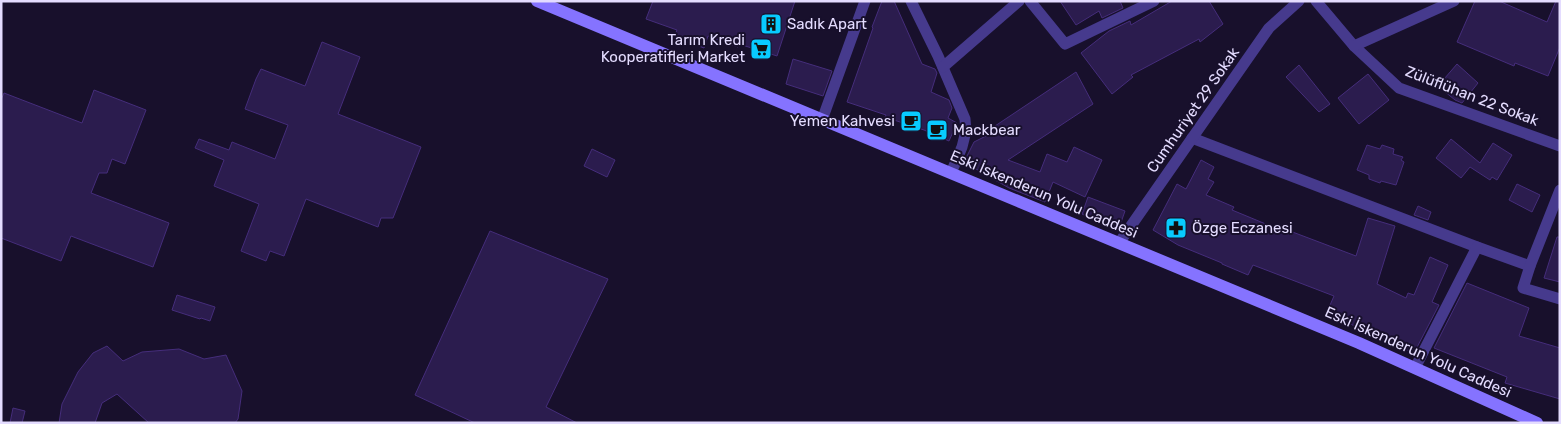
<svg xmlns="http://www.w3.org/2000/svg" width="1561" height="424" font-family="Rubik,sans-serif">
  <rect width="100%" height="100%" fill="#18102c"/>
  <!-- building -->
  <g fill="#2b1c4e" stroke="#452d7b">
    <path d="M653,1H795L777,56L739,44L738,47L708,36L704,48L674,37L677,30L646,19Z"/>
    <path d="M882,1H894L922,64L935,69L937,73L931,92L949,100L952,108L948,118L957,123L949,141L924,130L885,117L886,115L847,102L873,28L872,27Z"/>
    <path d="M1060,1H1120L1123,8L1102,18L1099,11L1076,25Z"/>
    <path d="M1172,1H1209L1223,24L1200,42L1199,39L1131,75L1133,77L1112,94L1081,53L1109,31L1130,21L1131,25Z"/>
    <path d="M1475,1H1499L1547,22L1556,1H1560V47L1548,76L1515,63L1514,66L1457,42Z"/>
    <path d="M322,42L360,57L338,114L421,147L393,218H381L378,227L306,199L284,256L270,251L266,261L241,251L259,204L214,186L224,160L195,148L199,139L229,150L232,142L275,159L288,125L245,109L256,79L261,69L305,86Z"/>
    <path d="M793,59L832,71L823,96L786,84Z"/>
    <path d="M1457,64L1478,83L1462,103L1455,100L1438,86Z"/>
    <path d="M1299,65L1330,104L1319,112L1286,77Z"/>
    <path d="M1076,72L1093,104L1008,160L1040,172L1047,154L1067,162L1074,147L1102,160L1085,197L1053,182L1045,202L1009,188L964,162L974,142L988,135L986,132Z"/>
    <path d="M1368,74L1389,100L1359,124L1338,98Z"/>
    <path d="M94,90L146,110L125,164L112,159L107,173H99L91,193L169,223L153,267L71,236L61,261L1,238V100L4,93L82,123Z"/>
    <path d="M1451,139L1480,163L1493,143L1512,155L1497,180L1492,177L1490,180L1470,167L1461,178L1436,158Z"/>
    <path d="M1367,145L1380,149L1382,145L1394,149L1393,154L1403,157L1401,160L1404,162L1396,185L1381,181L1380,183L1369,179V175L1357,170Z"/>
    <path d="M592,149L615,160L607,177L584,166Z"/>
    <path d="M1201,160L1214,167L1208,179L1214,182L1206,195L1234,207L1232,210L1273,227L1274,225L1356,256L1368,218L1395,226L1377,284L1406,298L1408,293L1414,295L1430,257L1448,265L1432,302L1439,305L1414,353L1384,341L1327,312L1334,296L1253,265L1248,275L1222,264V263L1178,245L1153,230L1177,184L1186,189Z"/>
    <path d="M1517,184L1540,195L1532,212L1509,200Z"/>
    <path d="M1088,197L1125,211L1118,231L1082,214Z"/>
    <path d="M1418,206L1431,212L1428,220L1414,215Z"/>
    <path d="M490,231L608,279L546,407L577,423H475L415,395Z"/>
    <path d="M1557,237H1560V282L1544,278Z"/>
    <path d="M1467,283L1529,308L1519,336L1560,348V399L1505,383L1507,377L1434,348Z"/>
    <path d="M177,295L215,307L210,321L201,318L200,319L172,310Z"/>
    <path d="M107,346L123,361L142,352L179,349L204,359L226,355L242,391L238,419L235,423H149L117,394L102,403L95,423H59L62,404L78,372L93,353Z"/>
    <path d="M13,408L25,411L22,423H10Z"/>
  </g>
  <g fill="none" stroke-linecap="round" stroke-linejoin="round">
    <!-- street -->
    <g stroke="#463a8d" stroke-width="11">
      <path d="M911,1L938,56L965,119L966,131L962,147L951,173"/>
      <path d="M1030,1L1065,44L1154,1"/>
      <path d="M1316,1L1354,46L1399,88L1560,146"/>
      <path d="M1354,46L1454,1"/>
      <path d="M943,67L1019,1"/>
      <path d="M822,120L865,1"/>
      <path d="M1192,138L1477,247L1530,266"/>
      <path d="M1560,190L1530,266L1523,288L1560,299"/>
      <path d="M1119,243L1269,28L1299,1"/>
      <path d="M1415,368L1477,247"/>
    </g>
    <!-- secondary -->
    <path stroke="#8573ff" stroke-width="12" d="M537,1L1359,343L1537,423"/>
  </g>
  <!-- icons -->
  <defs>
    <g id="building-square" transform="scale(1.125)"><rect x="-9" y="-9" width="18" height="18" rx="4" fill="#08cbff" stroke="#18102c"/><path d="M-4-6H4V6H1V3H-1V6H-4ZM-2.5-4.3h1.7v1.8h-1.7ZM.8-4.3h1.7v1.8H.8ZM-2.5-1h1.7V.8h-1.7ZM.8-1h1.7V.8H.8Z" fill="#111"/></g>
    <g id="supermarket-square" transform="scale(1.125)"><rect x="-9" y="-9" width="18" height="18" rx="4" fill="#08cbff" stroke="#18102c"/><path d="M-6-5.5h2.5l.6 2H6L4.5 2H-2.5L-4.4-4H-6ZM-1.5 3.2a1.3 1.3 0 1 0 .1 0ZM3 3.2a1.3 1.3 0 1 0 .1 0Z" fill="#111"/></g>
    <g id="cafe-square" transform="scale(1.125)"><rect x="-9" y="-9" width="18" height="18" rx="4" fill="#08cbff" stroke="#18102c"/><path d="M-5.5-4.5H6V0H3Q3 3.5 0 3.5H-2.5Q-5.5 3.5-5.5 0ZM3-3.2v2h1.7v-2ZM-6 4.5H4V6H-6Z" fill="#111"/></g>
    <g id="pharmacy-square" transform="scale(1.125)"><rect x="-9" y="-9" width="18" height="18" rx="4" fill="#08cbff" stroke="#18102c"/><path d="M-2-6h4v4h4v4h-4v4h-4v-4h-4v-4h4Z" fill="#111"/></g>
  </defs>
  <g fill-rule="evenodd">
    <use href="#building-square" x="771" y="24"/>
    <use href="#supermarket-square" x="761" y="49"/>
    <use href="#cafe-square" x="911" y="121"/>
    <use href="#cafe-square" x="937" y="130"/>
    <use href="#pharmacy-square" x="1176" y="228"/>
  </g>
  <g text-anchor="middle" stroke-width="4" stroke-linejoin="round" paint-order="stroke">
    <!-- poi labels -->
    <g font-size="15" fill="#e4dcff" stroke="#18102c" text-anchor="start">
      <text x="787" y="29">Sadık Apart</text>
      <text x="745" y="45" text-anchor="end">Tarım Kredi<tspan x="745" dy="17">Kooperatifleri Market</tspan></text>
      <text x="895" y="126" text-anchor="end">Yemen Kahvesi</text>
      <text x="953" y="135">Mackbear</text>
      <text x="1192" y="233">Özge Eczanesi</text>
    </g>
    <!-- street labels -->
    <g font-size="15" fill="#e4dcff" stroke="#18102c">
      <text transform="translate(1472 96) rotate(21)" y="5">Zülüflühan 22 Sokak</text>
      <text transform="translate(1193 110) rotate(-55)" y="5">Cumhuriyet 29 Sokak</text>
      <text transform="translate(1044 194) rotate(23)" y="5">Eski İskenderun Yolu Caddesi</text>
      <text transform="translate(1418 352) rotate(24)" y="5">Eski İskenderun Yolu Caddesi</text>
    </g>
  </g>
  <!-- border -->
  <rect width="1561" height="424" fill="none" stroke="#e4dcff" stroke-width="5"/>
</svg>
